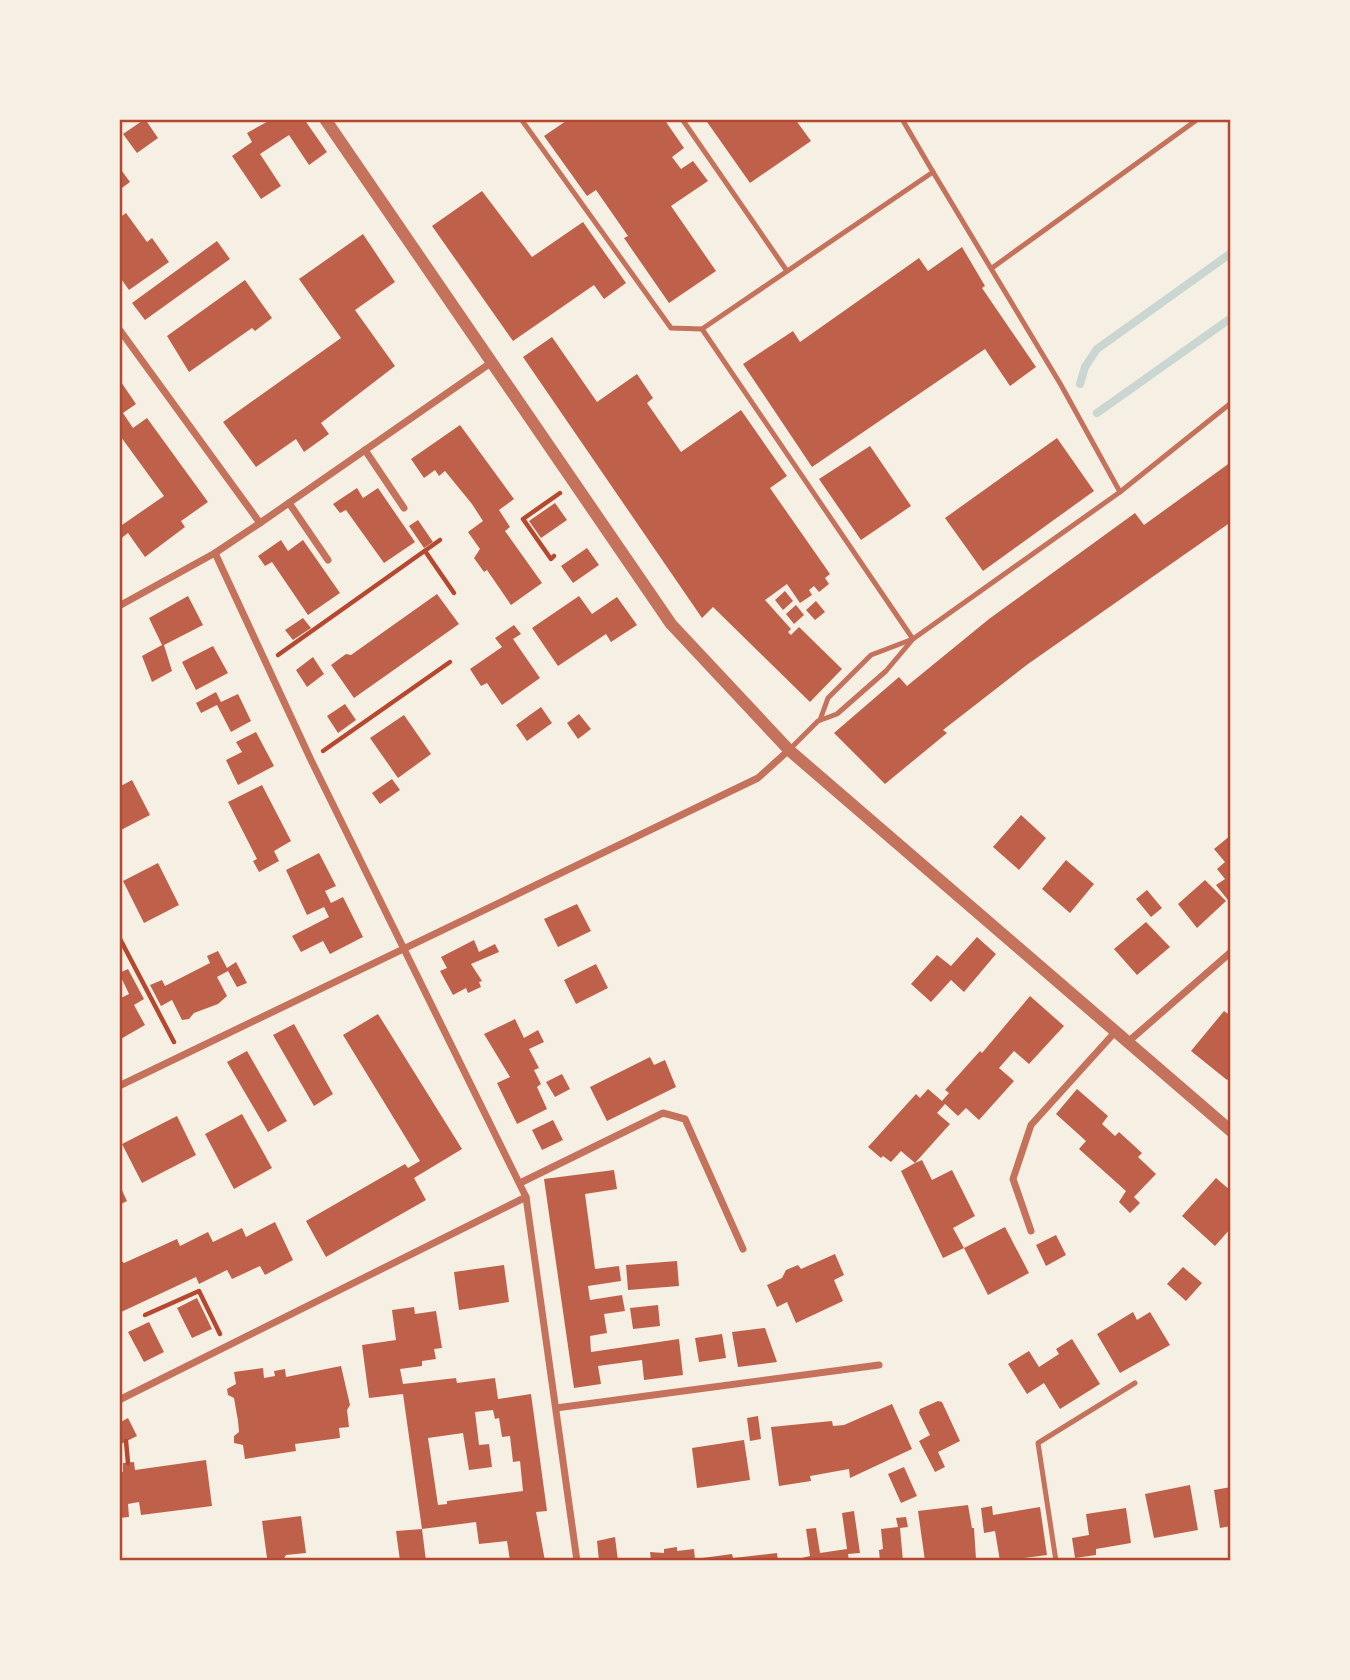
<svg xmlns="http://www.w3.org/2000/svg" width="1350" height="1680" font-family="Lato,sans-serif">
  <rect width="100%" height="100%" fill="#f6efe4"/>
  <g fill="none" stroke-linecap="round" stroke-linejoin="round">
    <!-- stream -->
    <g stroke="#c9d6d2" stroke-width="8">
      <path d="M1080,384L1085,367L1097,349L1231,253"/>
      <path d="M1097,413L1231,318"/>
    </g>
  </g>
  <!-- building -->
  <g fill="#bf614a" fill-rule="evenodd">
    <path d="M145,119L158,138L137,153L123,134Z"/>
    <path d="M272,119H304L327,152L309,165L289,135L260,154L281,186L261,199L232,156L252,142L247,133Z"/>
    <path d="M569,119H664L684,148L672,157L681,169L693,161L708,181L671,206L716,271L669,303L624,238L628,236L596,190L587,196L544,136Z"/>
    <path d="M705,119H795L811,141L750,183Z"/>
    <path d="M119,167L130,182L119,190Z"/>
    <path d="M482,191L532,257L583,222L626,283L604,299L594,285L513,341L432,226Z"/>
    <path d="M126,213L147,242L152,238L169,262L129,290L119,276V218Z"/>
    <path d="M363,234L395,282L355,310L395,366L321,423L329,434L304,452L296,439L256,467L223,422L341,338L299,279Z"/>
    <path d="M217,241L230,259L145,320L132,303Z"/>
    <path d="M962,247L985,286L982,288L1036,367L1010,386L985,349L812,467L743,364L793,331L800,342L919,258L928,271Z"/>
    <path d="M245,280L272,318L255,331L252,328L189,372L167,336Z"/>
    <path d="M552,337L597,402L637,374L653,398L647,403L681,452L741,410L787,476L770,488L830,574L825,578L829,584L819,592L814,586L809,590L812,595L800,603L787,584L765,600L791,629L788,632L791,635L799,627L842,669L810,702L713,607L702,618L523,357Z"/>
    <path d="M119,379L136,404L123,413L133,428L147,418L208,502L181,521L185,527L145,557L128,533L119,540V521L122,525L164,496L121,437L119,439Z"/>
    <path d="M460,425L514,499L499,510L510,527L505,531L542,583L511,605L487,570L484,572L474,558L480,549L468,532L483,521L472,504L445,471L439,476L435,470L424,478L411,459Z"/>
    <path d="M1057,438L1094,491L983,571L945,518Z"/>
    <path d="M870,446L911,506L861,540L819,479Z"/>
    <path d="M1231,462V522L1028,664L943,730L947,733L885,784L834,733L899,677L907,686L989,619L1135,513L1144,525Z"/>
    <path d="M357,488L363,498L378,488L415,542L384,563L346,510L340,513L333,504Z"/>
    <path d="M555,503L567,520L541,538L529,521Z"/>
    <path d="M418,520L433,542L424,548L409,526Z"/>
    <path d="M281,540L288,551L303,540L340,593L308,615L272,562L265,566L258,556Z"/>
    <path d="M587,548L599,565L573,583L561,566Z"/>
    <path d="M785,591L793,601L783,610L775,600Z"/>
    <path d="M437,594L459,624L354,698L331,665L346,654L351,655Z"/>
    <path d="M188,596L203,625L164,645L172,671L152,682L142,656L162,645L149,618Z"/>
    <path d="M579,596L592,614L617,597L637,625L611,642L606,634L558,666L532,628Z"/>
    <path d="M816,601L825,612L815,620L806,610Z"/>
    <path d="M796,605L804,615L794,624L786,614Z"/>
    <path d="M303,618L311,628L293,640L285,630Z"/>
    <path d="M514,625L521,634L513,639L540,678L502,705L487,683L481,686L470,669L502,647L495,638Z"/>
    <path d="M213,646L228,673L196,690L182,662Z"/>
    <path d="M313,657L324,674L307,687L296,670Z"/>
    <path d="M216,692L221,702L238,694L251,721L231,732L217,705L201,713L196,703Z"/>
    <path d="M345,704L356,720L338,733L327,716Z"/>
    <path d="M541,707L552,723L527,741L516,725Z"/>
    <path d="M579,714L591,729L578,739L567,723Z"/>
    <path d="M404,715L431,754L398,778L370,738Z"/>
    <path d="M256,732L274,766L238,785L226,760L242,752L236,742Z"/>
    <path d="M392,779L400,790L380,804L372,793Z"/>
    <path d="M132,780L150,815L119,831V787Z"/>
    <path d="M262,785L291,841L274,851L279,861L259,872L253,861L257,859L228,802Z"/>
    <path d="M1021,815L1046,838L1019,870L993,847Z"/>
    <path d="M1231,835V904L1216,885L1225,879L1217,869L1225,862L1214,849Z"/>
    <path d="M319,853L336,886L325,891L331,903L343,897L363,937L330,954L323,941L301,952L292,936L329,917L324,907L307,915L286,870Z"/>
    <path d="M1066,860L1094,884L1070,913L1042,889Z"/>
    <path d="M158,863L179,905L144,923L123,881Z"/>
    <path d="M1205,880L1226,901L1197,928L1178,904Z"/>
    <path d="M1147,890L1162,908L1151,917L1136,899Z"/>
    <path d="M577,904L591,931L558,947L544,919Z"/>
    <path d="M1146,922L1170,947L1137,975L1114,949Z"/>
    <path d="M977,937L996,954L964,992L951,980L931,1002L911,984L937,955L951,966Z"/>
    <path d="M474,940L479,952L495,944L499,952L471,964L482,981L479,982L481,987L468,993L466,988L453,995L440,971L447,968L441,957Z"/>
    <path d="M218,951L227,968L236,962L247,983L237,987L228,971L217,977L227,996L218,1004L194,1013L189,1019L182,1020L172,1000L161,1006L150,985L162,980L165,986L210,963L207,956Z"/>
    <path d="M596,964L608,988L576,1004L564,980Z"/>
    <path d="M128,969L144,999L134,1005L145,1025L119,1040V999L129,994L119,973Z"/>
    <path d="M1030,996L1064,1026L1029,1064L1014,1051L999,1068L1014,1081L979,1120L966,1108L958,1116L945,1104L937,1113L950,1124L915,1163L922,1160L932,1180L952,1170L975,1216L953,1228L964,1248L943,1258L901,1171L915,1163L901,1151L891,1162L883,1156L881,1158L868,1147L916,1094L920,1098L928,1089L942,1101L949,1093L945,1090L980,1051L982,1053Z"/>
    <path d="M1224,1011L1231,1016V1076L1227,1080L1191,1051Z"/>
    <path d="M378,1014L462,1149L414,1178L426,1200L326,1257L306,1221L405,1164L408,1168L420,1161L343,1035Z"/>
    <path d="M515,1019L524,1038L538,1030L544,1042L529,1049L539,1068L534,1070L541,1084L537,1087L547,1109L517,1124L497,1083L510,1077L484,1034Z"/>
    <path d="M294,1024L333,1094L314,1106L273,1035Z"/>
    <path d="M247,1051L287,1121L268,1132L227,1062Z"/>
    <path d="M650,1057L654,1065L665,1060L676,1087L607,1121L590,1087Z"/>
    <path d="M562,1074L570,1089L555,1097L546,1082Z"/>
    <path d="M1077,1089L1108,1116L1102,1124L1115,1136L1119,1132L1142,1153L1138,1157L1156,1174L1134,1197L1140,1203L1130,1213L1119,1202L1126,1191L1079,1149L1086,1141L1056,1114Z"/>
    <path d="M242,1114L272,1168L234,1189L205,1134Z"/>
    <path d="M177,1116L196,1155L142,1183L122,1144Z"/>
    <path d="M553,1120L563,1140L542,1150L532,1130Z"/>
    <path d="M614,1170L617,1189L585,1194L595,1269L619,1266L621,1281L588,1286L590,1300L622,1295L625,1311L604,1314L607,1333L590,1336L591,1352L679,1339L683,1375L644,1380L642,1360L598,1366L601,1384L574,1388L544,1179Z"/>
    <path d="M1216,1178L1231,1191V1228L1215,1246L1182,1216Z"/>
    <path d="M119,1184L127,1201L119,1205Z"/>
    <path d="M275,1222L293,1260L265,1275L260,1266L232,1279L227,1270L199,1284L196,1277L119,1313V1259L124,1263L177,1239L180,1246L208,1232L213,1242L242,1228L246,1237Z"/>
    <path d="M1005,1227L1029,1273L988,1295L964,1248Z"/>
    <path d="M1056,1235L1066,1255L1046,1266L1036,1245Z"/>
    <path d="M835,1254L844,1275L834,1280L843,1301L796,1323L787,1302L777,1307L767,1285L782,1278L786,1270L798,1265L801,1269Z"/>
    <path d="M677,1261L679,1286L628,1290L626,1265Z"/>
    <path d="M504,1265L509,1302L459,1310L454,1272Z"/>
    <path d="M1183,1267L1202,1283L1186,1301L1167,1284Z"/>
    <path d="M197,1298L212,1329L192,1338L177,1308Z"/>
    <path d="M658,1305L660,1326L633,1329L630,1308Z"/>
    <path d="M414,1307L415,1314L436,1311L442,1348L434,1349L436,1359L422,1361V1366L400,1369L403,1384L456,1378L457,1383L495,1378L498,1399L531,1394L547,1511L536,1512L545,1561H510L507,1541L479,1544L476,1522L422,1529L426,1561H400L396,1531L422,1529L403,1394L369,1398L362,1345L396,1340L392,1310ZM493,1410L495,1419L499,1418L502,1437L510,1436L513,1462L520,1461L523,1491L447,1501V1504L438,1505L428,1438L463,1433L469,1470L492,1467L489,1444L479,1445L475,1412Z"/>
    <path d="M1133,1312L1137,1320L1150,1312L1170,1345L1120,1373L1097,1334Z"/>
    <path d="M149,1322L164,1352L144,1362L128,1332Z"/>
    <path d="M765,1328L777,1362L738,1367L732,1332Z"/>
    <path d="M722,1334L726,1358L699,1362L695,1338Z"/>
    <path d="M1072,1339L1100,1384L1060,1409L1044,1383L1027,1394L1008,1364L1029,1351L1039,1367L1059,1354L1056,1349Z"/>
    <path d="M341,1366L350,1405L347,1410L349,1427L339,1428L340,1438L295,1444L296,1451L245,1459L243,1445L234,1443V1436L239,1432L238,1421L234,1398L228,1395L227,1389L236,1384L234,1372L263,1368L264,1378L275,1376L274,1371L285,1369L286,1377Z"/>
    <path d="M938,1401L942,1402L960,1441L938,1452L945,1467L935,1472L919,1441L930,1435L919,1413L920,1409Z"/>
    <path d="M892,1404L912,1449L850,1478L849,1469L810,1476L811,1481L779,1486L771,1427L832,1421L833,1426L844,1425Z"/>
    <path d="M758,1416L761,1439L750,1441L747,1418Z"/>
    <path d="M128,1418L137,1436L119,1445V1423Z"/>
    <path d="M744,1440L750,1480L697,1488L692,1448Z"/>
    <path d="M206,1460L212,1506L141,1515L139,1502L128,1504L129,1517L119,1518V1472H123V1463L134,1462L135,1470Z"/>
    <path d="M904,1467L917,1496L901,1503L888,1474Z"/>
    <path d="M1190,1485L1198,1530L1154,1538L1145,1494Z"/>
    <path d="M1231,1487V1526L1220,1528L1214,1490Z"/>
    <path d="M968,1505L972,1528H974L976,1559L925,1561L918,1511Z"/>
    <path d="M992,1506L993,1515L1040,1507L1047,1555L1000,1561L995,1531L984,1533L981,1508Z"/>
    <path d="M1126,1508L1131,1543L1096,1549V1555L1075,1558L1072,1538L1089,1535L1086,1514Z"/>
    <path d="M854,1511L860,1553L848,1554L849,1561H789L810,1556L806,1529L816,1528L820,1553L847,1549L842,1513Z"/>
    <path d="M301,1516L306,1553L286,1555L283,1560L277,1561L267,1558L262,1521Z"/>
    <path d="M906,1517L908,1527L900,1528L903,1561H880L879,1550L883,1549L881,1529L898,1527L896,1518Z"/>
    <path d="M615,1537L618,1561H599L597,1541Z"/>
    <path d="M677,1547V1551L694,1549L695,1559L732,1554L733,1558L777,1553L778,1561H651L650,1552L664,1553V1549Z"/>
  </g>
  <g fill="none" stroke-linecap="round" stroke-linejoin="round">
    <!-- path -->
    <g stroke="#b5482f" stroke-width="4.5">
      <path d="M425,551L454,593"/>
      <path d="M554,556L551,559L523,519L560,493"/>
      <path d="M278,655L440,540"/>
      <path d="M323,751L450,662"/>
      <path d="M119,937L174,1042"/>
      <path d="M145,1315L199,1291L220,1334"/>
      <path d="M126,1441L128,1463"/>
    </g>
    <!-- service -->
    <g stroke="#c5725c" stroke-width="5">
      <path d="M521,119L671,328L702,329"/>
      <path d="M682,119L787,271"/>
      <path d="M902,119L933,172"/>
      <path d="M992,268L1198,119"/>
      <path d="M820,720L828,698L871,655L913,639L702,329L933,172L1061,385L1120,492"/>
      <path d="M789,750L818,721L837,714L886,671L913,639L1120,492L1231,403"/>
      <path d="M1056,1561L1038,1443L1135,1383"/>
    </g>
    <!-- minor -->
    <g stroke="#c5725c" stroke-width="7">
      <path d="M119,329L260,523"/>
      <path d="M365,450L404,508"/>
      <path d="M289,503L328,560"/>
      <path d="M215,553L311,760L526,1197L577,1561"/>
      <path d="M119,606L215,553L260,523L492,362"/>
      <path d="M1129,1041L1231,952"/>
      <path d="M119,1086L758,778L789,750"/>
      <path d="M520,1183L663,1113L685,1119L743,1249"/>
      <path d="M1031,1231L1013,1179L1031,1125L1116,1031"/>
      <path d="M119,1400L526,1197"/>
      <path d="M556,1408L879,1365"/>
    </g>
    <!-- tertiary -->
    <path stroke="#c5725c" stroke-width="12" d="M325,119L671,624L789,750L1231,1131"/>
  </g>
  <!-- border -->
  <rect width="1350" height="1680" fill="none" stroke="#f6efe4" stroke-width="242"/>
  <rect x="121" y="121" width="1108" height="1438" fill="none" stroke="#b5482f" stroke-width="2.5"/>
</svg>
